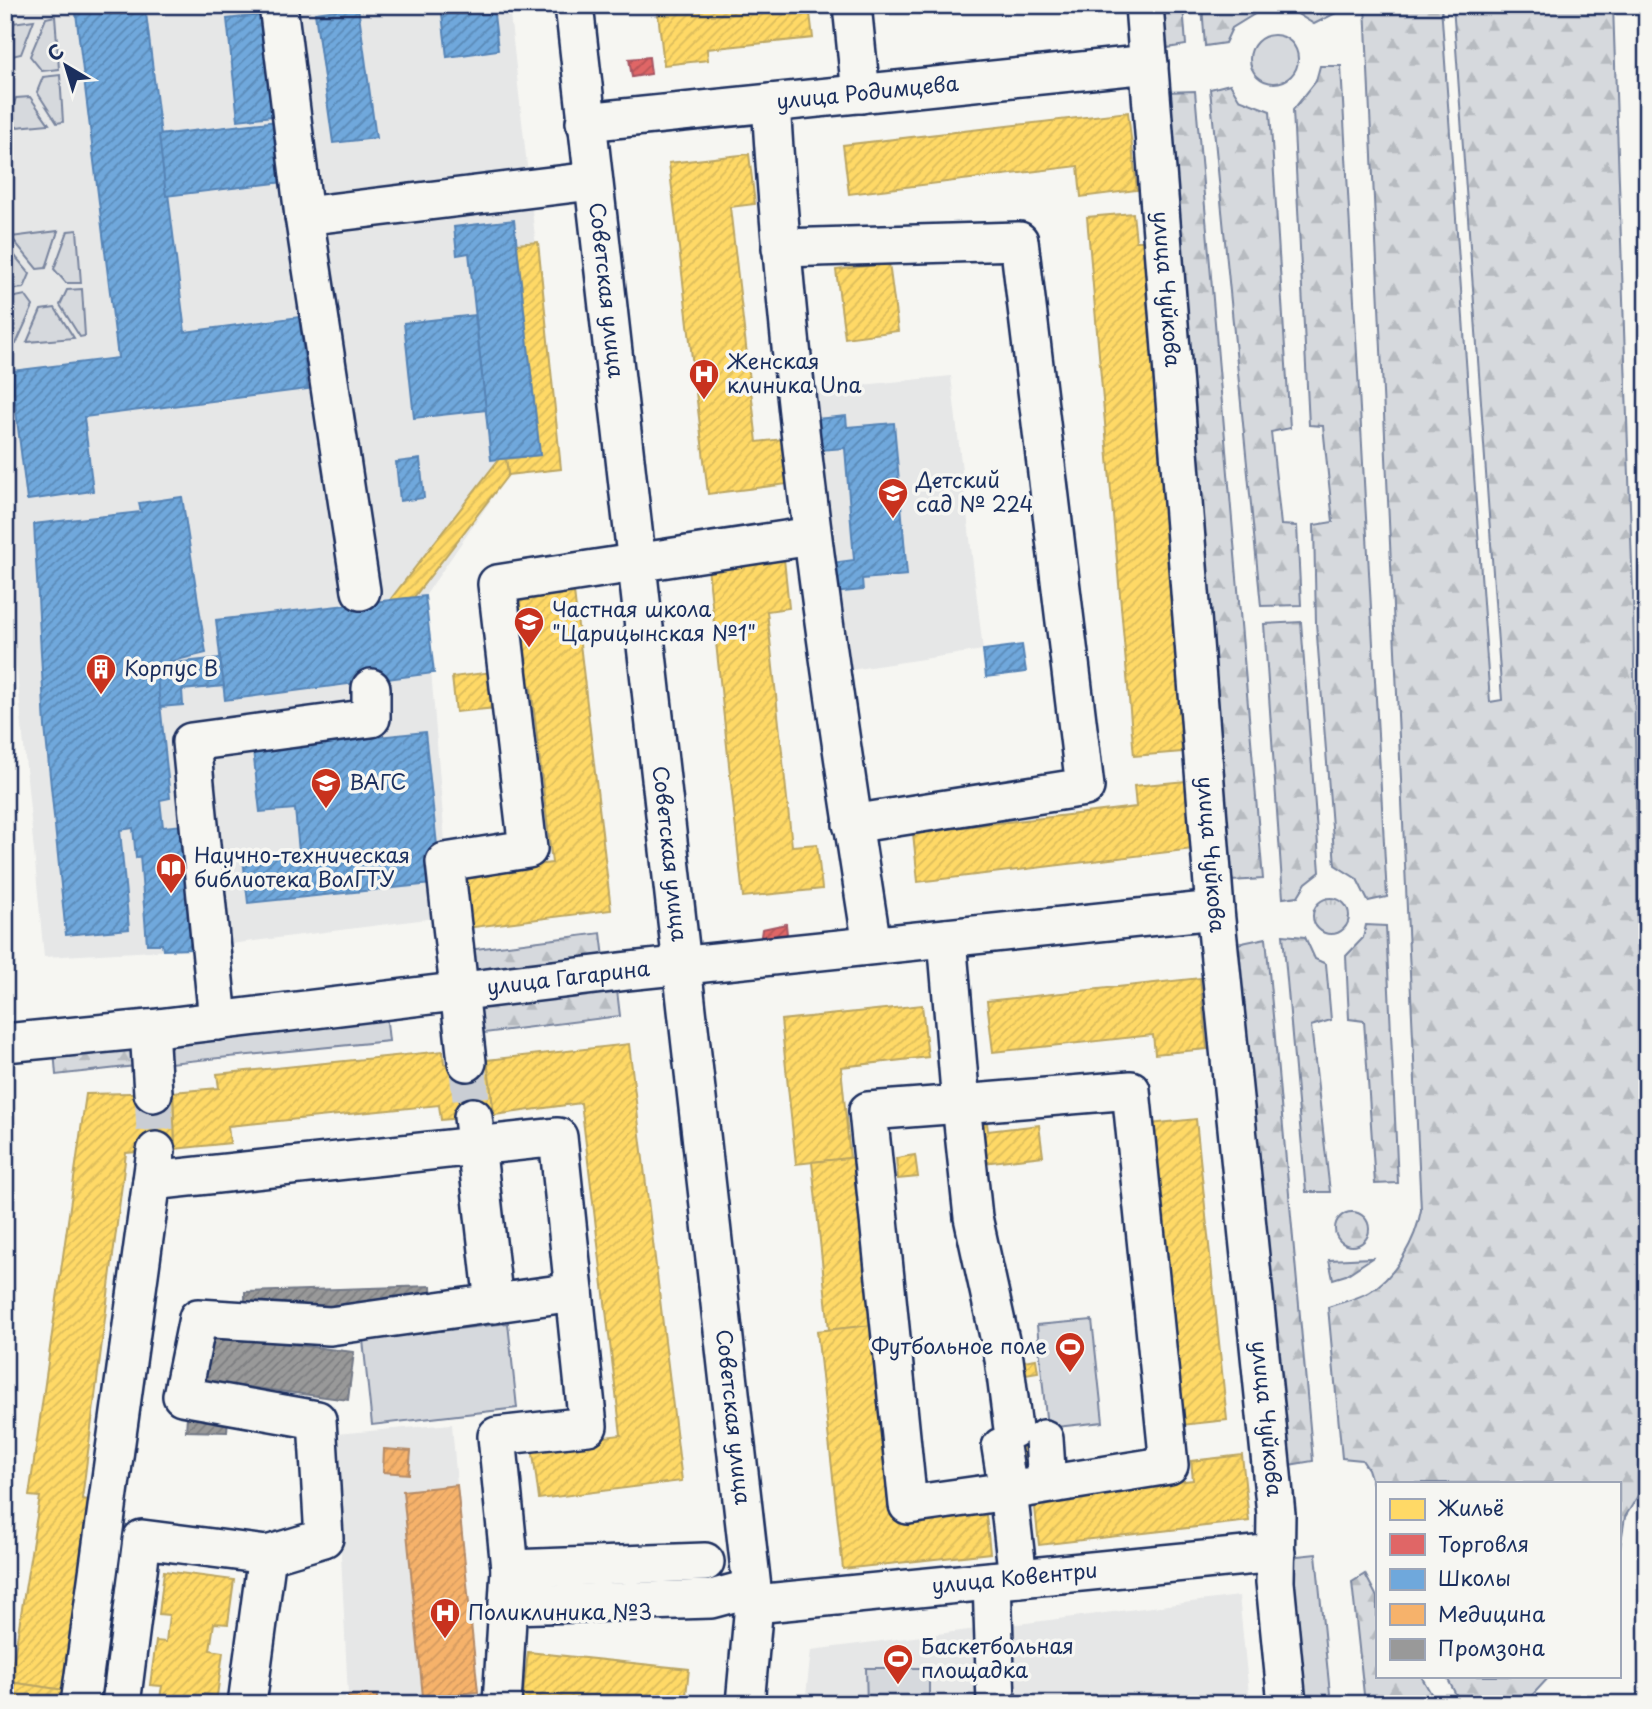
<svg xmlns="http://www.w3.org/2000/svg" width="1652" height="1709" font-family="'Playpen Sans',sans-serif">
  <defs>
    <pattern id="forest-firs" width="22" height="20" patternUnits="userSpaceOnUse" patternTransform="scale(1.75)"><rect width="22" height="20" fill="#d6d9dd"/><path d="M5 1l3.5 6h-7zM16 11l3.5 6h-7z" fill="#b7bbc0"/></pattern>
    <pattern id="park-tufts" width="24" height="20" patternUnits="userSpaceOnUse" patternTransform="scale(1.75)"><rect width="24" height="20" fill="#d6d9dd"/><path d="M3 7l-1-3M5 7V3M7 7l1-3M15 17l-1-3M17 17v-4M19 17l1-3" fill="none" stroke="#b7bbc0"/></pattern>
    <pattern id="homes-hatch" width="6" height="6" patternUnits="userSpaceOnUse" patternTransform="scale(1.75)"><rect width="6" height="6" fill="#ffd966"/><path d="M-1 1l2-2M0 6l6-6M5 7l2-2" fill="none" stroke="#dabb5b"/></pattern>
    <pattern id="shops-hatch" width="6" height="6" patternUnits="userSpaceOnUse" patternTransform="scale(1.75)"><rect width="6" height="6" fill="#e06666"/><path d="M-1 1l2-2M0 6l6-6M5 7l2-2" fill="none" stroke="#b55457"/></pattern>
    <pattern id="schools-hatch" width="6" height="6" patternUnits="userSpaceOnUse" patternTransform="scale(1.75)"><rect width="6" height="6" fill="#6fa8dc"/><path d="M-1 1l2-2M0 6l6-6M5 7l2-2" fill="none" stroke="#5a89b6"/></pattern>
    <pattern id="health-hatch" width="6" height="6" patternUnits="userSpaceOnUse" patternTransform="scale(1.75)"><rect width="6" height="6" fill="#f6b26b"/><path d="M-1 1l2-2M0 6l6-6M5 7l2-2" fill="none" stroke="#d2995f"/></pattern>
    <pattern id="industry-hatch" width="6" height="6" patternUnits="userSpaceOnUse" patternTransform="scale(1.75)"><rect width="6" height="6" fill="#999"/><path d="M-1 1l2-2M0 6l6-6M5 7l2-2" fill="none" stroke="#7c7d80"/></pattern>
  </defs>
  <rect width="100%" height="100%" fill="#f6f6f2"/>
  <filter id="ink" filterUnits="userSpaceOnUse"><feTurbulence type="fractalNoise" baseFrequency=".0143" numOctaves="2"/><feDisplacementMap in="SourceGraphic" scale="14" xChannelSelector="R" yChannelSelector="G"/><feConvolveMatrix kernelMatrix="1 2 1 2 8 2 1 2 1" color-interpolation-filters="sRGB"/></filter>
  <g filter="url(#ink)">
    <!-- built -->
    <g fill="#e6e7e7">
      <path d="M5,5H509L561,469L508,475L425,596L451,916L192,949L44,957L5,547Z"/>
      <path d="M951,376L983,650L837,672L802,391Z"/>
      <path d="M452,1424L457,1485L403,1492L423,1697L458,1694L459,1704H377V1695L348,1696L335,1434Z"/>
      <path d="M1239,1596L1250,1704H805L811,1650Z"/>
    </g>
    <!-- grass -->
    <g fill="#d6d9dd" stroke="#78849e" stroke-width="2">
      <path d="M55,16L59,69L42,71L30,56L46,18Z"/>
      <path d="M34,20L21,54L12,56L5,49V24Z"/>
      <circle cx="1274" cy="59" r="24"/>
      <path d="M60,75L63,122L57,123L37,92L43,77Z"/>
      <path d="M30,97L49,124L5,128L16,98Z"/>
      <path d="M77,230L81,283H66L54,269L68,231Z"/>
      <path d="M58,231L46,268L37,269L11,237Z"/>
      <path d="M5,244L30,274L24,288L7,290Z"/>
      <path d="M82,289L85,336L80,337L60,305L67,290Z"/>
      <path d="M25,295L33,306L16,344H11L6,299Z"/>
      <path d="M55,308L74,338L27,342L41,310Z"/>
      <path d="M386,1013L389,1041L160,1064L158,1037Z"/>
      <path d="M1092,1320L1103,1422L1047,1428L1037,1325Z"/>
      <path d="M508,1323L517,1408L372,1425L363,1340Z"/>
      <path d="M1316,1554L1331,1704H1302L1288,1557Z"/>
      <path d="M866,1668H929V1704H867Z"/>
    </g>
    <!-- forest -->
    <g fill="url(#forest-firs)" stroke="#78849e" stroke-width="2">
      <path d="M1157,5H1183L1186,45L1161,49Z"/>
      <path d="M1202,5H1260L1261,10L1232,28L1225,43L1205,46Z"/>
      <path d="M1283,5H1340V11L1314,24Z"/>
      <path d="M1365,5H1441L1490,702L1502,700L1453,5H1613L1633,595L1638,939L1647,1103V1481L1625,1517L1619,1554V1483H1377V1497L1368,1469L1362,1460L1342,1458L1328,1307C1342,1302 1357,1299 1369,1292C1396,1277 1416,1239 1421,1210Z"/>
      <path d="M1320,66H1341L1387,897L1368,901L1357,879L1335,865L1316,623L1314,525L1333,522L1323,426L1309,425L1293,110L1316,81Z"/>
      <path d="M1230,84L1239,99L1270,111L1290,428L1271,432L1281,525L1297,526L1301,605L1261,606L1210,89Z"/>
      <path d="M1195,91L1263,879L1231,881L1165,92Z"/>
      <path d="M1301,622L1320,872L1306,883L1298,896L1283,898L1264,624Z"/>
      <path d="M1366,925L1386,926L1398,1183L1375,1184L1364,1021L1349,1019L1346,956L1363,938Z"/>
      <path d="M601,933L605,966L464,984L460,951Z"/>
      <path d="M1283,935L1305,937L1315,959L1326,964L1331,1020L1311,1026L1330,1192H1306Z"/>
      <path d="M1266,938L1313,1461L1283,1466L1237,944Z"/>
      <path d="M616,982L620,1016L469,1035L464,1001Z"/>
      <path d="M142,1041L144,1065L56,1075L54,1050Z"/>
      <circle cx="1352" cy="1229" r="17"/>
      <path d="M1372,1258L1346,1275L1333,1279L1329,1260Z"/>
      <path d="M1365,1574L1377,1597V1676H1421L1437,1704H1365L1352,1582Z"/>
      <path d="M1446,1676H1550L1524,1704H1461Z"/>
    </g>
    <!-- park -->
    <circle fill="url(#park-tufts)" stroke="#78849e" stroke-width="2" cx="1331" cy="916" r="18"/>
    <!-- homes -->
    <g fill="url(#homes-hatch)" stroke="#bba664" stroke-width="2">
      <path d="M657,5H809L813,38L707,49L708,60L664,65Z"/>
      <path d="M896,5H968L897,13Z"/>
      <path d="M1128,112L1137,190L1081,197L1078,166L849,194L843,145Z"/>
      <path d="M749,154L755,204L730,207L757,442L783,439L788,484L708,494L669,163Z"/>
      <path d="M1133,213L1136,241H1144L1187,730L1180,731L1182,752L1134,756L1087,217Z"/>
      <path d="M538,242L561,469L508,475L506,459L540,455L517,244Z"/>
      <path d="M889,263L898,331L845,338L836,270Z"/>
      <path d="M499,459H506L508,475L414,597L390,600Z"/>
      <path d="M784,559L789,608L767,611L792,846L817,844L822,889L743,897L708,567Z"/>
      <path d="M574,592L611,910L458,929L452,874L552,863L531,686L520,688L509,600Z"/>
      <path d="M492,672L496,708L456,712L452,677Z"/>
      <path d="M1186,781L1194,849L918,882L913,833L1136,807L1134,786Z"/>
      <path d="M1200,978L1207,1049L1155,1054L1153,1035L993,1052L987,1001Z"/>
      <path d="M922,1005L928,1057L841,1067L850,1158L796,1164L781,1020Z"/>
      <path d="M629,1044L682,1481L539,1499L532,1446L621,1435L581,1103L494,1115L487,1060Z"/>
      <path d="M443,1051L444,1064L487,1060L494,1115L441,1120L439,1105L228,1126L230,1143L175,1149L173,1092L219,1088L217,1074Z"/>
      <path d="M173,1092L175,1149L126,1153L82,1499L90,1500L64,1690L10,1682L40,1497L29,1496L86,1094Z"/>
      <path d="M986,1114L988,1131L1039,1125L1043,1156L975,1164L969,1116Z"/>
      <path d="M1196,1119L1227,1420L1173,1426L1141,1125Z"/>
      <path d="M915,1155L918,1177L898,1179L896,1158Z"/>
      <path d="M867,1156L886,1324L829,1330L812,1162Z"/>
      <path d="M872,1325L893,1516L985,1506L990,1553L843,1569L817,1331Z"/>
      <path d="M1036,1359L1038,1372L1013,1376L1011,1363Z"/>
      <path d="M1033,1441L1035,1463L1012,1465L1011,1443Z"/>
      <path d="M1242,1455L1249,1521L1039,1545L1034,1498L1193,1480L1191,1461Z"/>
      <path d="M164,1571L234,1580L228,1624L214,1623L210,1650L223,1652L217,1696L203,1694L202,1704H159L162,1686L150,1685L156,1641L166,1642L169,1615L159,1614Z"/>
      <path d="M528,1652L689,1669L685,1704H522Z"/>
      <path d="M10,1682L64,1690L62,1704H6Z"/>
    </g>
    <!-- shops -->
    <g fill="url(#shops-hatch)" stroke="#a55664" stroke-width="2">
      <path d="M649,57L651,74L632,77L629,59Z"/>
      <path d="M786,924L788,945L760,943L762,929Z"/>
    </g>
    <!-- schools -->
    <g fill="url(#schools-hatch)" stroke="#5684b6" stroke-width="2">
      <path d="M75,5H145L185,332L299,317L308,389L84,417L93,491L27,500L11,371L118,358Z"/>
      <path d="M441,5H493L498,50L447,57Z"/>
      <path d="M358,7L376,138L333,143L315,13Z"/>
      <path d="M270,14L281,115L238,120L227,19Z"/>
      <path d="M285,120L292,181L166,196L159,135Z"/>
      <path d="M514,220L540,455L491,460L469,253L457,255L454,227Z"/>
      <path d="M475,315L486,410L414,418L404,323Z"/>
      <path d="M846,416L847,427L894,423L907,575L862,579L863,590L833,593L831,563L854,560L845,448L820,450L817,419Z"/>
      <path d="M420,459L424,498L400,501L396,462Z"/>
      <path d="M182,497L206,653L156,665L170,798L160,800L163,827L194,824L205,941L191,942L192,949L163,950L162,944H147L140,856L136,858L133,828L120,830L129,929L66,935L45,727L34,524L141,512L139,503Z"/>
      <path d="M425,596L434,673L225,700L216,620Z"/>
      <path d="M1022,645L1026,672L986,677L983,650Z"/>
      <path d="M220,658L224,686L182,690L183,705L160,707L156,665Z"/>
      <path d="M425,732L441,883L248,903L243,858L299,852L295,809L260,812L253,750Z"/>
    </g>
    <!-- health -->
    <g fill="url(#health-hatch)" stroke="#b48b67" stroke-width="2">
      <path d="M384,1449L411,1451L409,1474L383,1472Z"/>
      <path d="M457,1485L478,1692L423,1697L403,1491Z"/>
      <path d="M377,1695V1704H349L348,1696Z"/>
    </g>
    <!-- industry -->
    <g fill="url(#industry-hatch)" stroke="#737987" stroke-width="2">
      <path d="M431,1286L432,1306L245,1312V1292Z"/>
      <path d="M207,1334L354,1352L348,1400L201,1381Z"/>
      <path d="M187,1416L228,1417L227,1432L186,1431Z"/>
    </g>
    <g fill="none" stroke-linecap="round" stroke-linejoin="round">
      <!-- minor-tunnel -->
      <g stroke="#caced4" stroke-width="37" stroke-dasharray="37 18" stroke-linecap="butt">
        <path d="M467,1062L473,1117"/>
        <path d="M153,1093L156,1151"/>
      </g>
      <!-- minor casing -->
      <g stroke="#1b2f5e" stroke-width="42">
        <g id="minor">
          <path d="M278,5L304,216"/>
          <path id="s1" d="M574,5L752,1588L754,1604L745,1704"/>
          <path d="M852,5L861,94"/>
          <path id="s2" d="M1144,5L1215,910L1276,1514L1275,1582L1287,1704"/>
          <path d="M771,103C788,386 828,666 872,945"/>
          <path id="s3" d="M585,122L1149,64"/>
          <path d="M781,248L1019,241L1085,787L852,824"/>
          <path d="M361,591L304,216L592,181"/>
          <path d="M947,938L961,1104L868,1111L908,1505L1008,1491L1018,1578"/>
          <path d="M218,1021L191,742L371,718V688"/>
          <path d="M149,1029L153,1093"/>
          <path id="s4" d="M5,1043L149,1029L628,971L1215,910"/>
          <path d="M467,1062L445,862L528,849L497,584L812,536"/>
          <path d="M473,1117L494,1304"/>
          <path d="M152,1181L558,1137L588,1426L497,1436L510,1569L502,1704"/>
          <path d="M1044,1439L1047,1484"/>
          <path d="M1001,1447L1008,1491L1169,1465L1131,1090L961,1104L973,1217L1004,1359L1013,1429"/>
          <path d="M267,1555L324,1538L317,1420L182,1396L198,1318L330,1326L574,1292"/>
          <path d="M510,1569L705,1562"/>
          <path d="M992,1581L996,1704"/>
          <path id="s5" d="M754,1604L1276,1553"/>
          <path d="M510,1605L711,1599L752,1588"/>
          <path d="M80,1704L156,1151"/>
          <path d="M121,1704L142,1539L267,1555L247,1704"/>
        </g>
      </g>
      <!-- minor -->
      <use href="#minor" stroke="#f6f6f2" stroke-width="37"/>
    </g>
  </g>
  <!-- icons -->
  <defs>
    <g id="hospital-pin" transform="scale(1.575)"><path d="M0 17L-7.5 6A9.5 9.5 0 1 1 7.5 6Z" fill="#c8321e" stroke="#f6f6f2"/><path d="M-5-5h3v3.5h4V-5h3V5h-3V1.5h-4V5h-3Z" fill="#fff"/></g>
    <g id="school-pin" transform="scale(1.575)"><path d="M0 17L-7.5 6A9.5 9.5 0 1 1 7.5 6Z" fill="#c8321e" stroke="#f6f6f2"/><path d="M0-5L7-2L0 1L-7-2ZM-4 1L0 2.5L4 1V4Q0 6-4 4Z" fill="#fff"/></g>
    <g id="building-pin" transform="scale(1.575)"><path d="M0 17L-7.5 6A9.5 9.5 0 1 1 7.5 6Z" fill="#c8321e" stroke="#f6f6f2"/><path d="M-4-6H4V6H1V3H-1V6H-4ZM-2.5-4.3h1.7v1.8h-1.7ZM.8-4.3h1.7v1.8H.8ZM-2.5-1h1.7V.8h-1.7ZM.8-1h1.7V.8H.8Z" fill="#fff"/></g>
    <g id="university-pin" transform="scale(1.575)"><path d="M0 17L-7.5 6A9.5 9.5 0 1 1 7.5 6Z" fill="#c8321e" stroke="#f6f6f2"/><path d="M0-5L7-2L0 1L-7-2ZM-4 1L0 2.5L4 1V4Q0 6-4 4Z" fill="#fff"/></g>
    <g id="library-pin" transform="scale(1.575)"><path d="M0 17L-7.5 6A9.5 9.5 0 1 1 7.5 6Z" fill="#c8321e" stroke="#f6f6f2"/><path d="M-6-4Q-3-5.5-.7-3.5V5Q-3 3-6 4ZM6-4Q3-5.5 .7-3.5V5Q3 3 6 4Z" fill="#fff"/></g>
    <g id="stadium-pin" transform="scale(1.575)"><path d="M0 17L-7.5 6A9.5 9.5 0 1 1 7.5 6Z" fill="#c8321e" stroke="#f6f6f2"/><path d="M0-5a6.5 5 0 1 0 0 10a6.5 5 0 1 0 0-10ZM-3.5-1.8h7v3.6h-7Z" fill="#fff"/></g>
  </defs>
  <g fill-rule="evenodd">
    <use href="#hospital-pin" x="704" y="374"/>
    <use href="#school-pin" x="893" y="493"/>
    <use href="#school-pin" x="529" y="622"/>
    <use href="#building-pin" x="101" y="669"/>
    <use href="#university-pin" x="326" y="783"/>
    <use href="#library-pin" x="171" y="868"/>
    <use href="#stadium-pin" x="1070" y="1347"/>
    <use href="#hospital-pin" x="445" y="1613"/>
    <use href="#stadium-pin" x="898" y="1659"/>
  </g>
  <g text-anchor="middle" stroke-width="7" stroke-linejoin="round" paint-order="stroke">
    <!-- street labels -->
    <g font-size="21" fill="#1b2f5e" stroke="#f6f6f2">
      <text dy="7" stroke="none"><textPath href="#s3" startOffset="284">улица Родимцева</textPath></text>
      <text dy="7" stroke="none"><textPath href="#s2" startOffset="285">улица Чуйкова</textPath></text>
      <text dy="7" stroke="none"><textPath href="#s1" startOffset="287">Советская улица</textPath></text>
      <text dy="7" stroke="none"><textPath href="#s1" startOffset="854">Советская улица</textPath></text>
      <text dy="7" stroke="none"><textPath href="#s2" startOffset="852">улица Чуйкова</textPath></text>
      <text dy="7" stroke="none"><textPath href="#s4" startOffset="567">улица Гагарина</textPath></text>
      <text dy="7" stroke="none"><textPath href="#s1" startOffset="1421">Советская улица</textPath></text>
      <text dy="7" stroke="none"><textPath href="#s2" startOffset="1419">улица Чуйкова</textPath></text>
      <text dy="7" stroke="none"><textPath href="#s5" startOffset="262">улица Ковентри</textPath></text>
    </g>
    <!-- poi labels -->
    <g font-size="21" fill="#1b2f5e" stroke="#f6f6f2" text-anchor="start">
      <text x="727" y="369">Женская<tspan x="727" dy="24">клиника Una</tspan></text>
      <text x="916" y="488">Детский<tspan x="916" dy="24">сад № 224</tspan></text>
      <text x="552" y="617">Частная школа<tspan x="552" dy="24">"Царицынская №1"</tspan></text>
      <text x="124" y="676">Корпус В</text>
      <text x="349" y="790">ВАГС</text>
      <text x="194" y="863">Научно-техническая<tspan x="194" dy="24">библиотека ВолГТУ</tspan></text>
      <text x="1047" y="1354" text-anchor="end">Футбольное поле</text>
      <text x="468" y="1620">Поликлиника №3</text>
      <text x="921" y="1654">Баскетбольная<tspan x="921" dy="24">площадка</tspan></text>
    </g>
  </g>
  <!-- margin -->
  <rect width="1652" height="1709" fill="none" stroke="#f6f6f2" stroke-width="28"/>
  <rect x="14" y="14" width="1624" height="1681" fill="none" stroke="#1b2f5e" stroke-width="2.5" filter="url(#ink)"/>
  <!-- legend -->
  <rect x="1376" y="1482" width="245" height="196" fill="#f6f6f2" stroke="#9ea6b7" stroke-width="2"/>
  <rect x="1390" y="1499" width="35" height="21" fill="#ffd966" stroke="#9ea6b7" stroke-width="2"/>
  <text x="1438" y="1516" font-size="21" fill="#1b2f5e">Жильё</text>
  <rect x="1390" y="1534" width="35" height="21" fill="#e06666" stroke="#9ea6b7" stroke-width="2"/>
  <text x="1438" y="1552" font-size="21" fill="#1b2f5e">Торговля</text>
  <rect x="1390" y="1569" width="35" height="21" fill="#6fa8dc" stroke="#9ea6b7" stroke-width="2"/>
  <text x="1438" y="1586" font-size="21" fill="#1b2f5e">Школы</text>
  <rect x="1390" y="1604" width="35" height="21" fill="#f6b26b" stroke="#9ea6b7" stroke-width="2"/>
  <text x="1438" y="1622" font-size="21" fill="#1b2f5e">Медицина</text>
  <rect x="1390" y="1639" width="35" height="21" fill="#999999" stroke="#9ea6b7" stroke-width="2"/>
  <text x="1438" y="1656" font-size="21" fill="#1b2f5e">Промзона</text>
  <!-- north arrow -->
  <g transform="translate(66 66) rotate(322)" stroke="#f6f6f2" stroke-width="5" paint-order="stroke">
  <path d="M0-5L12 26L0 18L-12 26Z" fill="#1b2f5e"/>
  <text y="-10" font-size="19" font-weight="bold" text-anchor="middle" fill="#1b2f5e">С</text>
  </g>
</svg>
